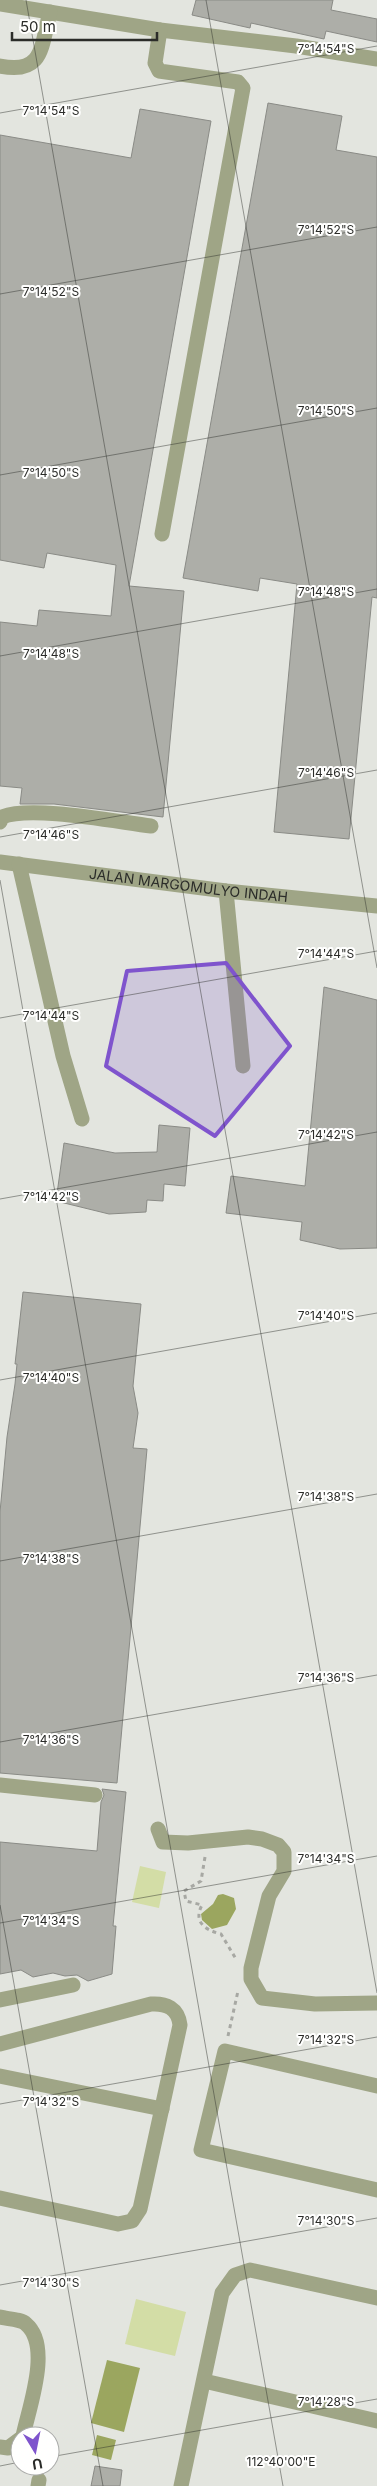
<svg xmlns="http://www.w3.org/2000/svg" width="377" height="2486" font-family="Inter,sans-serif">
  <rect width="100%" height="100%" fill="#e3e5df"/>
  <!-- green -->
  <g fill="#d3dda6">
    <path d="M140,1866L166,1872L159,1908L132,1902Z"/>
    <path d="M136,2299L186,2312L175,2356L125,2344Z"/>
  </g>
  <!-- water -->
  <g fill="#9ba65f">
    <path d="M223,1894L234,1898L236,1909L227,1925L212,1929L202,1920L201,1914L213,1904L218,1895Z"/>
    <path d="M107,2360L140,2368L124,2432L91,2423Z"/>
    <path d="M97,2435L116,2440L111,2460L92,2455Z"/>
  </g>
  <!-- building -->
  <g fill="#adaea8" stroke="#8a8b86">
    <path d="M196,0H333L331,10L377,19V42L326,31L324,39L251,23L250,28L192,15Z"/>
    <path d="M268,103L342,116L336,150L377,157V598L372,597L349,839L274,832L297,584L260,578L258,591L183,578Z"/>
    <path d="M140,109L211,121L129,586L184,591L163,817L54,804H20L22,788L0,786V622L37,626L39,610L111,616L116,565L47,553L44,568L0,560V135L131,158Z"/>
    <path d="M324,987L377,1000V1248L340,1249L300,1240L302,1222L226,1213L231,1176L305,1186Z"/>
    <path d="M159,1125L190,1128L185,1186L164,1184L163,1201L147,1200L146,1212L109,1214L56,1201L64,1143L115,1153L157,1152Z"/>
    <path d="M23,1292L141,1304L133,1386L138,1413L133,1448L147,1449L117,1783L0,1773V1512L7,1437L15,1384L17,1364H15Z"/>
    <path d="M102,1789L126,1792L113,1926H116L112,1974L88,1981L77,1975L65,1976L53,1973L33,1977L21,1970L0,1974V1842L97,1851L101,1802L104,1795Z"/>
    <path d="M95,2466L122,2470L120,2486H91Z"/>
  </g>
  <g fill="none" stroke-linecap="round" stroke-linejoin="round">
    <!-- path -->
    <g stroke="#a7a8a3" stroke-width="3" stroke-dasharray="4 4" stroke-linecap="butt">
      <path d="M205,1857L201,1881L184,1891L186,1901L202,1905C193,1922 205,1930 221,1934L236,1959"/>
      <path d="M228,2036L238,1991"/>
    </g>
    <!-- minor -->
    <g stroke="#9fa586" stroke-width="15">
      <path d="M0,4L160,30L296,46L377,59"/>
      <path d="M160,30L155,63L159,71L238,82L243,88L162,534"/>
      <path d="M0,66C44,75 41,46 50,12"/>
      <path d="M0,822L2,817C31,805 117,822 151,826"/>
      <path id="s1" d="M0,862L226,891L377,906"/>
      <path d="M19,864L63,1056L82,1119"/>
      <path d="M226,891L243,1066"/>
      <path d="M0,1785L95,1795"/>
      <path d="M158,1829L163,1842L188,1843L248,1837L262,1839L278,1845L284,1852V1871L269,1896L251,1968V1979L262,1998L315,2004L377,2003"/>
      <path d="M0,2000L73,1985"/>
      <path d="M0,2044L151,2004C166,2003 178,2008 180,2025L140,2209L132,2221L118,2224L0,2198"/>
      <path d="M0,2076L162,2109"/>
      <path d="M377,2086L225,2051L201,2150L377,2190"/>
      <path d="M0,2317C7,2319 21,2319 26,2324C52,2346 29,2407 23,2436"/>
      <path d="M204,2381L377,2421"/>
      <path d="M0,2447L8,2448L20,2439"/>
      <path d="M38,2486L39,2480"/>
      <path d="M181,2486L222,2293L235,2275L250,2270L377,2298"/>
    </g>
  </g>
  <!-- marked area -->
  <path fill="#7f54cd" fill-opacity="0.2" stroke="#7f54cd" stroke-width="4" stroke-linejoin="round" d="M226,963L290,1046L215,1136L106,1066L127,971Z"/>
  <!-- ticks -->
  <path fill="none" stroke="#2b2c29" stroke-width="1" stroke-opacity="0.45" d="M26,0L377,1993M206,0L377,968M0,113L377,46M0,294L377,227M0,475L377,408M0,656L377,589M0,837L377,770M0,880L283,2486M0,1018L377,951M0,1199L377,1132M0,1380L377,1313M0,1561L377,1494M0,1742L377,1675M0,1905L103,2486M0,1923L377,1856M0,2104L377,2037M0,2285L377,2218M50,2457L377,2399M0,2466L20,2462"/>
  <g text-anchor="middle" stroke-width="4" stroke-linejoin="round" paint-order="stroke">
    <!-- street labels -->
    <g font-size="14" fill="#2b2c29" stroke="#fffffe">
      <text dy="5" stroke="none"><textPath href="#s1" startOffset="190">JALAN MARGOMULYO INDAH</textPath></text>
    </g>
  </g>
  <g font-size="12" text-anchor="middle" fill="#2b2c29" stroke="#fffffe" stroke-width="4" stroke-linejoin="round" paint-order="stroke">
    <text x="326" y="53">7°14'54"S</text>
    <text x="51" y="115">7°14'54"S</text>
    <text x="326" y="234">7°14'52"S</text>
    <text x="51" y="296">7°14'52"S</text>
    <text x="326" y="415">7°14'50"S</text>
    <text x="51" y="477">7°14'50"S</text>
    <text x="326" y="596">7°14'48"S</text>
    <text x="51" y="658">7°14'48"S</text>
    <text x="326" y="777">7°14'46"S</text>
    <text x="51" y="839">7°14'46"S</text>
    <text x="326" y="958">7°14'44"S</text>
    <text x="51" y="1020">7°14'44"S</text>
    <text x="326" y="1139">7°14'42"S</text>
    <text x="51" y="1201">7°14'42"S</text>
    <text x="326" y="1320">7°14'40"S</text>
    <text x="51" y="1382">7°14'40"S</text>
    <text x="326" y="1501">7°14'38"S</text>
    <text x="51" y="1563">7°14'38"S</text>
    <text x="326" y="1682">7°14'36"S</text>
    <text x="51" y="1744">7°14'36"S</text>
    <text x="326" y="1863">7°14'34"S</text>
    <text x="51" y="1925">7°14'34"S</text>
    <text x="326" y="2044">7°14'32"S</text>
    <text x="51" y="2106">7°14'32"S</text>
    <text x="326" y="2225">7°14'30"S</text>
    <text x="51" y="2287">7°14'30"S</text>
    <text x="326" y="2406">7°14'28"S</text>
    <text x="281" y="2466">112°40'00"E</text>
  </g>
  <!-- north arrow -->
  <g transform="translate(35 2451) rotate(170)"><circle r="24" fill="#fffffe" stroke="#aaaba9"/>
  <path d="M0-4L9 19L0 12L-9 19Z" fill="#7f54cd"/>
  <text y="-8" font-size="14" font-weight="bold" text-anchor="middle" fill="#2b2c29">U</text>
  </g>
  <!-- scale -->
  <path d="M12 32v8h145v-8" fill="none" stroke="#2b2c29" stroke-width="2.5"/>
  <text x="20" y="32" font-size="15" fill="#2b2c29" stroke="#fffffe" stroke-width="4" paint-order="stroke">50 m</text>
</svg>
